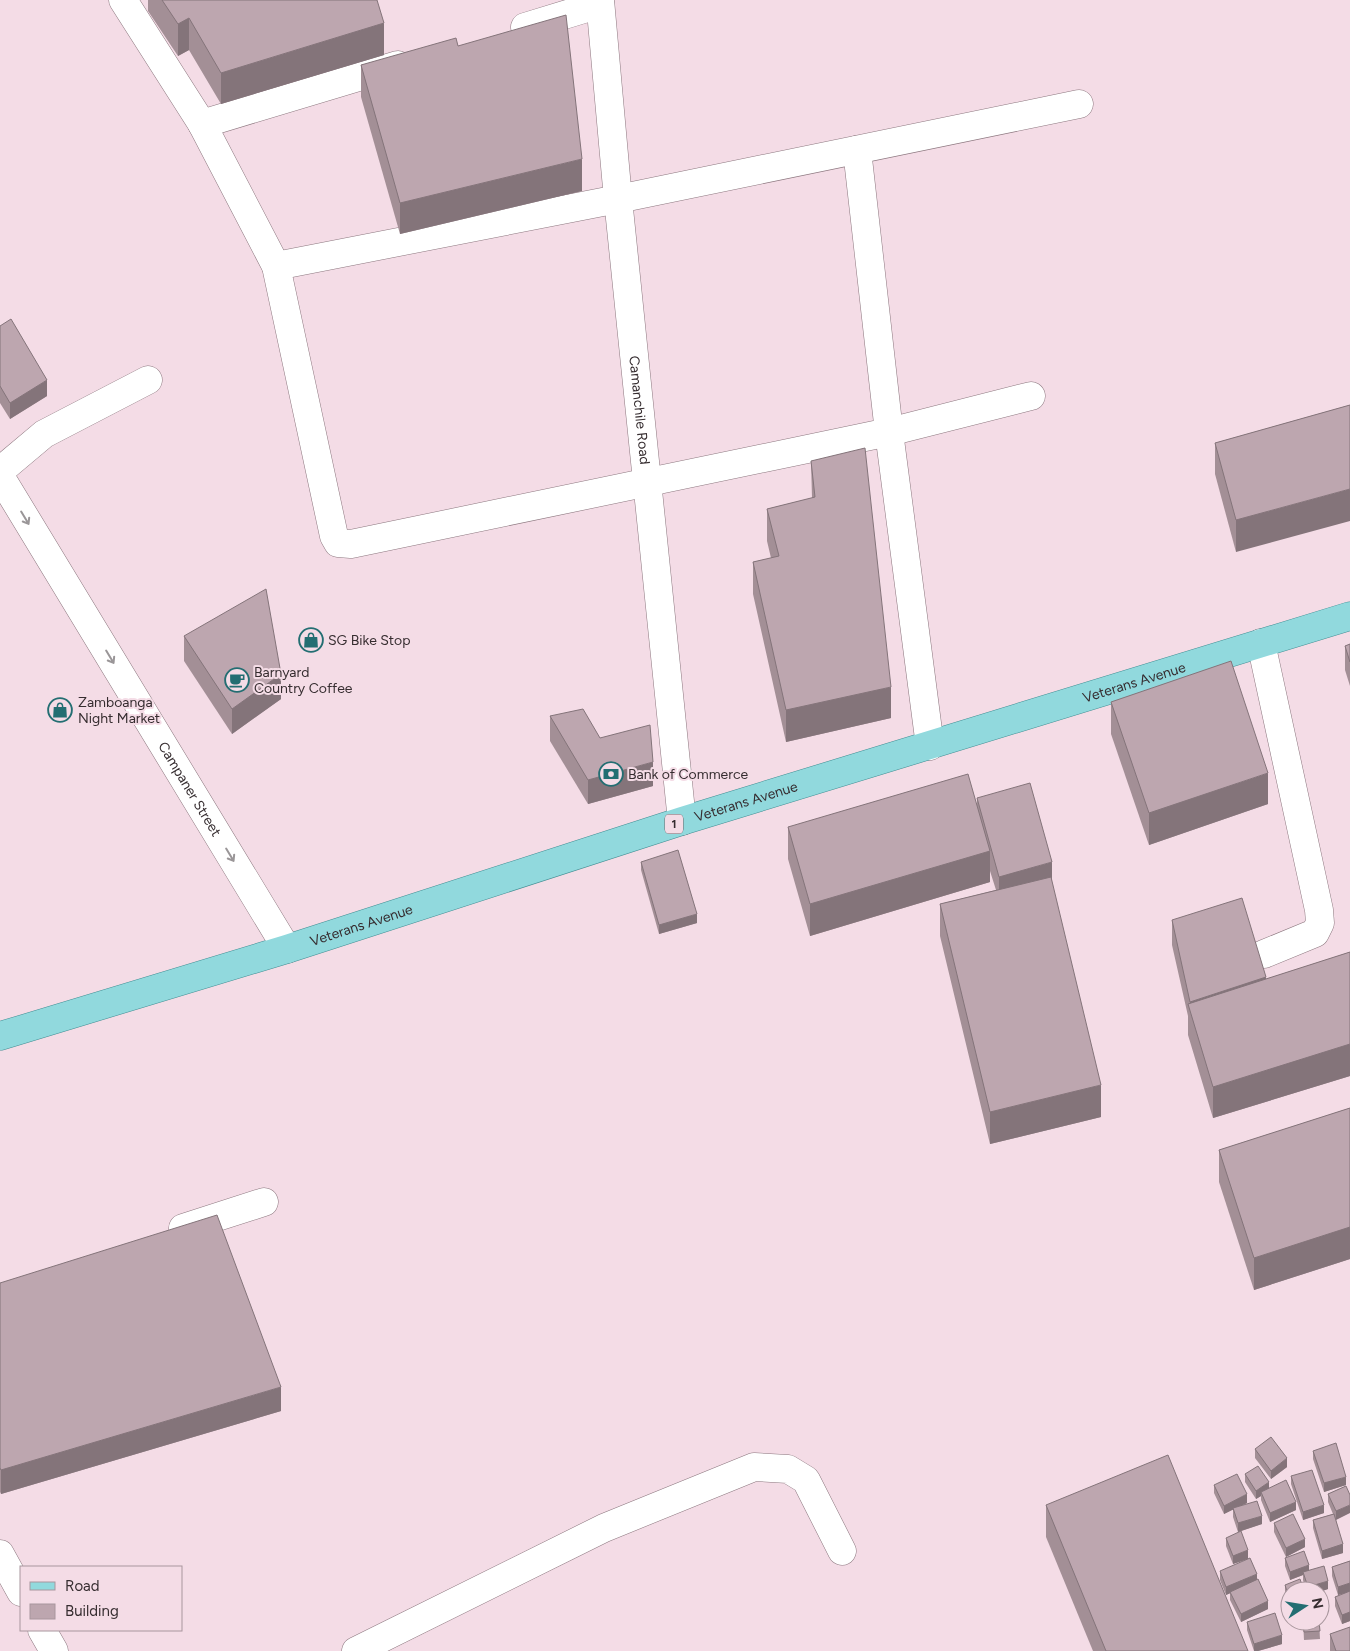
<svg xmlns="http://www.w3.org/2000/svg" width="1350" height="1651" font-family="Figtree,sans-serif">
  <rect width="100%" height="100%" fill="#f4dce6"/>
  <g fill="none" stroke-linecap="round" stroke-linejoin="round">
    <!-- minor casing -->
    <g stroke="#8c777f" stroke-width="29">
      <g id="minor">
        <path d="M123,0L202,124L276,266L334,536L338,543L351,544L889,432L1031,396"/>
        <path id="s1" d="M600,0L618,199L682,821"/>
        <path d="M525,27L600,4"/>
        <path d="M202,124L398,65"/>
        <path d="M857,150L889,432L930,746"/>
        <path d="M276,266L618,199L1079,104"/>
        <path d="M0,471L44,434L148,380"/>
        <path id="s2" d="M0,476L287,949"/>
        <path d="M1261,643L1319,910L1320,923L1315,933L1264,954"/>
        <path d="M183,1228L264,1202"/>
        <path d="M0,1554L21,1592"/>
        <path d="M42,1630L54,1651"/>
        <path d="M356,1651L604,1528L754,1467L788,1469L806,1480L842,1551"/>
      </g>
    </g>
    <!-- major casing -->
    <g stroke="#418d92" stroke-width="29">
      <g id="major">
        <path id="s3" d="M0,1036L287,949L682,821L1350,616"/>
      </g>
    </g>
    <!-- minor -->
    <use href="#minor" stroke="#fff" stroke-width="28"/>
    <!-- major -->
    <use href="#major" stroke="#91d9dd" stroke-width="28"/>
  </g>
  <!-- wall -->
  <g fill="#a38f96">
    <path d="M148,0H377L384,55L221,104L189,50L178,56L148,11Z"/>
    <path d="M458,46L582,191L400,234L361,97V65Z"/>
    <path d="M0,326L47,396L10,419L0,403Z"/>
    <path d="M1350,405L1236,552L1215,474V443Z"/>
    <path d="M811,461L891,718L786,742L753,594V562L771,558L767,541V509L812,498Z"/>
    <path d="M184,636L281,699L232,734L184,661Z"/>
    <path d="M1350,644V686L1345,670V646Z"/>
    <path d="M1111,702L1268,804L1149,845L1111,734Z"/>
    <path d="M550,716L600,738L653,786L588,804L550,741Z"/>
    <path d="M977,798L1052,883L1101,1117L990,1144L940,936V904L996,890L990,871V882L810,936L788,859V827L977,803Z"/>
    <path d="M641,862L697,923L659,934L641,870Z"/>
    <path d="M1172,920L1266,979L1350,952V1076L1213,1118L1188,1035V1016L1172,945Z"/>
    <path d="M1350,1108V1259L1254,1290L1219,1182V1150Z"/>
    <path d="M0,1283L281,1411L1,1494L0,1492Z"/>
    <path d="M1255,1449L1287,1467L1271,1479L1255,1458Z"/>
    <path d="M1313,1451L1346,1485L1324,1492L1313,1459Z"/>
    <path d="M1245,1474L1269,1488L1296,1510L1270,1522L1261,1500V1496L1256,1499L1245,1482Z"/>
    <path d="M1291,1476L1324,1513L1303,1520L1291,1484Z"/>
    <path d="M1214,1485L1247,1503L1238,1507L1262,1524L1238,1532L1233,1517V1509L1224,1514L1214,1493Z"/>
    <path d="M1346,1486L1336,1520L1343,1553L1322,1559L1313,1528V1520L1333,1514L1328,1502V1494Z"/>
    <path d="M1046,1505L1248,1651H1093L1046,1537Z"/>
    <path d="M1274,1523L1305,1547L1286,1557L1274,1532Z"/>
    <path d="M1226,1538L1248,1559L1233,1564L1226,1546Z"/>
    <path d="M1285,1558L1309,1570L1328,1589L1320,1591H1306L1303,1580V1575L1290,1580L1285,1566Z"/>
    <path d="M1350,1561V1621L1342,1624L1335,1606V1597L1347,1592L1338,1595L1332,1576V1567Z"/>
    <path d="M1220,1571L1257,1580L1268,1609L1241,1622L1230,1600V1593L1226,1595L1220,1580Z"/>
    <path d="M1285,1585L1290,1591V1609L1285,1593Z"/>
    <path d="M1303,1621H1319L1320,1639L1304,1640Z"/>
    <path d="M1247,1622L1282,1644L1258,1651H1254L1247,1630Z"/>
    <path d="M1330,1634L1350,1651H1330Z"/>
  </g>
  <!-- shaded-wall -->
  <g fill="#84747a">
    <path d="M189,18V50L178,56V24Z"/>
    <path d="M384,23V55L221,104V73Z"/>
    <path d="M582,159V191L400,234V203Z"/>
    <path d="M47,380V396L10,419V403Z"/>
    <path d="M1350,489V521L1236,552V520Z"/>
    <path d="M281,674V699L232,734V709Z"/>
    <path d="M891,687V718L786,742V710Z"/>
    <path d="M653,762V786L588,804V780Z"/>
    <path d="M1268,773V804L1149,845V813Z"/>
    <path d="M990,851V882L810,936V904Z"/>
    <path d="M1052,862V887L999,902V877Z"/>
    <path d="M697,914V923L659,934V925Z"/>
    <path d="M1266,977V1001L1190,1010V1002Z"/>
    <path d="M1350,1044V1076L1213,1118V1087Z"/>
    <path d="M1101,1085V1117L990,1144V1112Z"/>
    <path d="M1350,1227V1259L1254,1290V1258Z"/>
    <path d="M281,1387V1411L1,1494V1470Z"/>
    <path d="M1287,1458V1467L1271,1479V1471Z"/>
    <path d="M1346,1477V1485L1324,1492V1483Z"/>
    <path d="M1269,1482V1490L1261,1492V1496L1256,1499V1491Z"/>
    <path d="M1247,1494V1503L1224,1514V1506Z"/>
    <path d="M1296,1502V1510L1270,1522V1513Z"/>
    <path d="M1324,1505V1513L1303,1520V1512Z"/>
    <path d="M1350,1505V1513L1336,1520V1511Z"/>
    <path d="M1262,1516V1524L1238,1532V1523Z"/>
    <path d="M1305,1539V1547L1286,1557V1548Z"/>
    <path d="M1343,1544V1553L1322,1559V1551Z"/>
    <path d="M1248,1550V1559L1233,1564V1556Z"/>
    <path d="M1309,1565V1573L1303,1572V1575L1290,1580V1572Z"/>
    <path d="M1257,1574V1582L1226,1595V1587Z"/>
    <path d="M1328,1581V1589L1320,1592V1591H1308V1587Z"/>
    <path d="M1350,1583V1592L1338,1595V1587Z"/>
    <path d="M1268,1601V1609L1241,1622V1614Z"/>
    <path d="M1350,1612V1621L1342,1624V1615Z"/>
    <path d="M1282,1635V1644L1258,1651H1254V1644Z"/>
  </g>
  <!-- building -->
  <g fill="#bda6af" stroke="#84747a">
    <path d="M162,0H377L384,23L221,73L189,18L178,24Z"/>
    <path d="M566,15L582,159L400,203L361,65L456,38L458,46Z"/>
    <path d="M11,319L47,380L10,403L0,386V326Z"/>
    <path d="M1350,405V489L1236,520L1215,443Z"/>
    <path d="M865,448L891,687L786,710L753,562L779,556L767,509L815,497L811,461Z"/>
    <path d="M266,589L281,674L232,709L184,636Z"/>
    <path d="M1350,644V662L1345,646Z"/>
    <path d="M1231,661L1268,773L1149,813L1111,702Z"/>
    <path d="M583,709L600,738L650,725L653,762L588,780L550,716Z"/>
    <path d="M968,774L990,851L810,904L788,827Z"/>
    <path d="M1030,783L1052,862L999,877L977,798Z"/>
    <path d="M678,850L697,914L659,925L641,862Z"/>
    <path d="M1051,877L1101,1085L990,1112L940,904Z"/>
    <path d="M1242,898L1266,977L1190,1002L1172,920Z"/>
    <path d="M1350,952V1044L1213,1087L1188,1004Z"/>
    <path d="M1350,1108V1227L1254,1258L1219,1150Z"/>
    <path d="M217,1215L281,1387L1,1470L0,1468V1283Z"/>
    <path d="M1271,1437L1287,1458L1271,1471L1255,1449Z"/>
    <path d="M1336,1443L1346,1477L1324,1483L1313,1451Z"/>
    <path d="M1168,1455L1248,1651H1106L1046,1505Z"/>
    <path d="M1258,1466L1269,1482L1256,1491L1245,1474Z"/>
    <path d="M1312,1470L1324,1505L1303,1512L1291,1476Z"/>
    <path d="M1237,1474L1247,1494L1224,1506L1214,1485Z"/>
    <path d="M1286,1480L1296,1502L1270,1513L1261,1492Z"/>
    <path d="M1346,1486L1350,1495V1505L1336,1511L1328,1494Z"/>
    <path d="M1257,1501L1262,1516L1238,1523L1233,1508Z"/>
    <path d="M1293,1514L1305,1539L1286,1548L1274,1523Z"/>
    <path d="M1334,1514L1343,1544L1322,1551L1313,1520Z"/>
    <path d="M1241,1531L1248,1550L1233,1556L1226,1538Z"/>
    <path d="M1304,1551L1309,1565L1290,1572L1285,1558Z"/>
    <path d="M1250,1558L1257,1574L1226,1587L1220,1571Z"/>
    <path d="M1350,1561V1583L1338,1587L1332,1567Z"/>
    <path d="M1324,1566L1328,1581L1308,1587L1303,1572Z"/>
    <path d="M1258,1579L1268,1601L1241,1614L1230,1592Z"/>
    <path d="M1300,1579L1304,1591H1290V1601L1285,1585Z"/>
    <path d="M1350,1591V1612L1342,1615L1335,1597Z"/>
    <path d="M1275,1613L1282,1635L1254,1644L1247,1622Z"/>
    <path d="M1303,1621H1319L1320,1631L1304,1632Z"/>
    <path d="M1350,1627V1651H1336L1330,1634Z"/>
  </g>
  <!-- one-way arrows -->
  <defs><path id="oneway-shaft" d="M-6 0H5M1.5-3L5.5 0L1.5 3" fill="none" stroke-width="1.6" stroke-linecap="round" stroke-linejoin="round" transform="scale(1.25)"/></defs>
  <g stroke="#9a9698">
    <use href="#oneway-shaft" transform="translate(25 518) rotate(59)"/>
    <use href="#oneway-shaft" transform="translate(110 657) rotate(59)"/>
    <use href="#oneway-shaft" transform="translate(230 855) rotate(59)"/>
  </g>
  <!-- icons -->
  <defs>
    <g id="shop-ring" transform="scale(1.25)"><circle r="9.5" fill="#f4dce6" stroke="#236e72" stroke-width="1.5"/><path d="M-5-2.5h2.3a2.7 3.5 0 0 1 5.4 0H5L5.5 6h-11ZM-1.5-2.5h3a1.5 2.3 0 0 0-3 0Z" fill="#236e72"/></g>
    <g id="cafe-ring" transform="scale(1.25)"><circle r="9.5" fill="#f4dce6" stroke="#236e72" stroke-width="1.5"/><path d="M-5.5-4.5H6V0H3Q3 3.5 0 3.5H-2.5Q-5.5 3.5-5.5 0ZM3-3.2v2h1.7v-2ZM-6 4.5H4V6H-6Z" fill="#236e72"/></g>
    <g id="bank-ring" transform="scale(1.25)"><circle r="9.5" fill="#f4dce6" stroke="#236e72" stroke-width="1.5"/><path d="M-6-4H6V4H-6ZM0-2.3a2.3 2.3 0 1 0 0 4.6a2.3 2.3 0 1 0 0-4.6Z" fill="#236e72"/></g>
  </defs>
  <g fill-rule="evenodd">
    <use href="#shop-ring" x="311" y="640"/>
    <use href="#cafe-ring" x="237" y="680"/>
    <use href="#shop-ring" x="60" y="710"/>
    <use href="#bank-ring" x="611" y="774"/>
  </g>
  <g text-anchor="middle" stroke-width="4" stroke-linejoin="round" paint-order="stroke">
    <!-- shield labels -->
    <rect fill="#f4dce6" stroke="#6f6267" stroke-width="1" x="665" y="814.5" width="18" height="19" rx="4"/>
    <g font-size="12" font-weight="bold" fill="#362d30">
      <text x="674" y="828">1</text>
    </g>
    <!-- street labels -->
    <g font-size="14" fill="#362d30" stroke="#f4dce6">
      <text dy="5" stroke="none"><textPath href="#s1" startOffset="412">Camanchile Road</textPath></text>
      <text dy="5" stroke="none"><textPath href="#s3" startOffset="1188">Veterans Avenue</textPath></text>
      <text dy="5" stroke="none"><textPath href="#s2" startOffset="366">Campaner Street</textPath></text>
      <text dy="5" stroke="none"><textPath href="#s3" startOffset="782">Veterans Avenue</textPath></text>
      <text dy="5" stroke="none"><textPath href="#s3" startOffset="378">Veterans Avenue</textPath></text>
    </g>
    <!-- poi labels -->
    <g font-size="14" fill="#362d30" stroke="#f4dce6" text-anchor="start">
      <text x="328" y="645">SG Bike Stop</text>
      <text x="254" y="677">Barnyard<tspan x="254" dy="16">Country Coffee</tspan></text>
      <text x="78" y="707">Zamboanga<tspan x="78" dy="16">Night Market</tspan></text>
      <text x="628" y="779">Bank of Commerce</text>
    </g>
  </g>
  <!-- legend -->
  <rect x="20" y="1566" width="162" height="65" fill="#f4dce6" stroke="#a8969d"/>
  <rect x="30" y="1582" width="25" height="8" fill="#91d9dd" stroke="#a8969d"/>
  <text x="65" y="1591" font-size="15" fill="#362d30">Road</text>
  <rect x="30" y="1604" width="25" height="15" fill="#bda6af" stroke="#a8969d"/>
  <text x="65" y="1616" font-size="15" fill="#362d30">Building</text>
  <!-- north arrow -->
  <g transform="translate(1305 1606) rotate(78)"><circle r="24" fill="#f4dce6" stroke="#a8969d"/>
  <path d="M0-4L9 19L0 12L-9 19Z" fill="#236e72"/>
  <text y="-8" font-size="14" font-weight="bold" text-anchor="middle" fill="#362d30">N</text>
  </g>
</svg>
